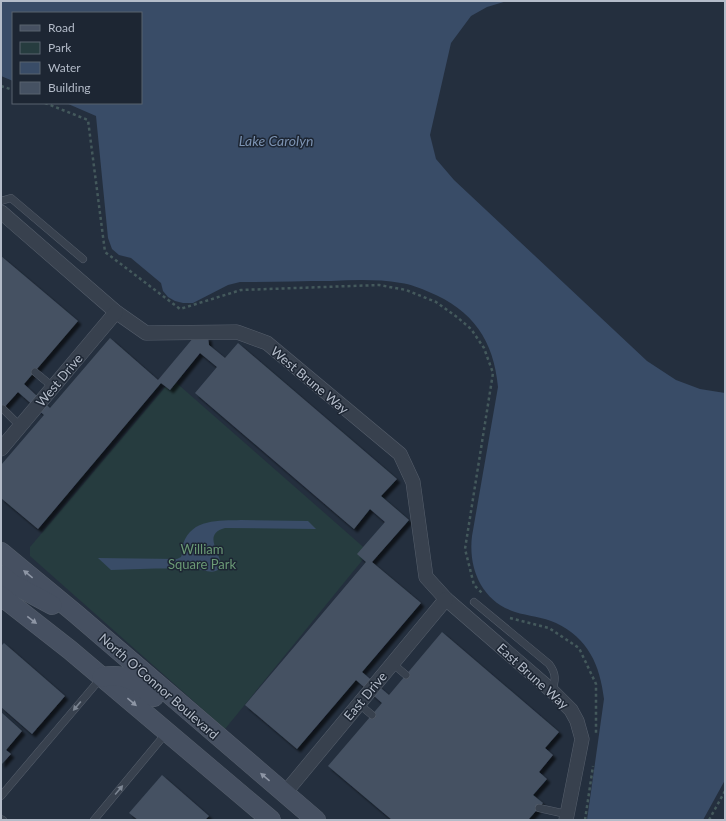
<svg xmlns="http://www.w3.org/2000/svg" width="726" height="821" font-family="Lato,sans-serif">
  <defs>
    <filter id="shadow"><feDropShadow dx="3.5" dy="3.5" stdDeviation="1" flood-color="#0009"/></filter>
  </defs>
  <rect width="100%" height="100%" fill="#242f3e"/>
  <!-- green -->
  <path fill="#263c3f" d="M172,379L369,552L225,729L30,556V547Z"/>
  <!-- water -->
  <g fill="#394c67">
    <path d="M1,1H507L487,7L471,16L451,43L430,135L436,159L454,180L647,361L676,380L700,389L725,393V780L703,820H587L604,699C600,665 588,638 556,623C543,617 528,616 515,612C482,601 468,569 472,536L498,387C494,341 473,310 429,292C420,288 410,284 401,283C377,279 354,280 331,281C300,281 270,282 240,282L228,285L193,303H183L175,301L168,297L163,291L161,283L131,258L119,255L112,249L108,238L96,116L66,103H141V13H13V81L1,76Z"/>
    <path d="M241,520L308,521L316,529L225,528C198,535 228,560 219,569C213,575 202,569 195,569C166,568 139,569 111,570L98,558L177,559L181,557C183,553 182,548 183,544C192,518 219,521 241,520Z"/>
  </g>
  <!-- building -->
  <g fill="#455162" filter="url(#shadow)">
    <path d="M1,256L78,321L24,384L50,408L110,338L158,380L194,337H208L209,345L225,358L238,343L397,479L381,496L409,520L372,562L421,603L362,672L389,695L442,632L559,732L545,748L553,755L539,772L547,779L533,795L543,803L528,820H392L328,766L382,703L356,680L297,749L245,705L366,562L357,554L385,522L370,509L354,529L195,393L217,367L200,353L170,390L161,383L38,529L1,498V465L44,415L18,392L1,411Z"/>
    <path d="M4,643L65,696L32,734L1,707V646Z"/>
    <path d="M1,712L22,731L6,750L11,754L1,765Z"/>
    <path d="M162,775L209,816L205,820H138L129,813Z"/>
  </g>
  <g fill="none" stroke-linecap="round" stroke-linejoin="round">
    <!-- lane casing -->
    <g stroke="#565f6c" stroke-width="8">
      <g id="lane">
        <path d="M1,201L11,198L83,259"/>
        <path d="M35,372L53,387"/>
        <path d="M3,409L20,426"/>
        <path d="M474,602L549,664C556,673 556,680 552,691"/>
        <path d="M392,663L406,675"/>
        <path d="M359,704L372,715"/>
        <path d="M1,796L101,678"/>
        <path d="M539,808L566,814"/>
        <path d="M1,819L3,820"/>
        <path d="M94,820L167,732"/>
      </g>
    </g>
    <!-- street casing -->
    <g stroke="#565f6c" stroke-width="15">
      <g id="street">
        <path d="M1,212L116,312L146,333L237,332L267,343L400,454L413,482L426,577L446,599L552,691L571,710L577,721L582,739L566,820"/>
        <path d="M1,449L116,312"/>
        <path d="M285,793L446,599"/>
      </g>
    </g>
    <!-- secondary casing -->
    <g stroke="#565f6c" stroke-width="20">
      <g id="secondary">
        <path d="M1,552L76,614L316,820"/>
        <path d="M1,575L11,583L52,605"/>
        <path d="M1,596L70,650L271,820"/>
        <path d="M102,677C129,673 134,681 154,697"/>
      </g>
    </g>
    <!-- path -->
    <g stroke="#44595c" stroke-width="2.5" stroke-dasharray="3 3" stroke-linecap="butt">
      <path d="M1,86L13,90"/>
      <path d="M45,103L88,120L105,252L180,309L241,290L379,285L406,290L436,302L457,317L471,329L484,348L493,373L465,549L474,585L483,594"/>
      <path d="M510,618L549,628L579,648L596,684V733"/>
      <path d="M585,820L593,766"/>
      <path d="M709,820L725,791"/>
    </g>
    <!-- lane -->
    <use href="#lane" stroke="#38414e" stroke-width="7"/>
    <!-- street -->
    <use href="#street" stroke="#38414e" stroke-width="14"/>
    <!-- secondary -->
    <use href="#secondary" stroke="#465061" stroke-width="19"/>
  </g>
  <!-- one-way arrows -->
  <defs><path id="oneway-solid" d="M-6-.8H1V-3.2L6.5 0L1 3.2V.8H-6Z"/></defs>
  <g fill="#8e96a5">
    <use href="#oneway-solid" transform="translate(28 574) rotate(-141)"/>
    <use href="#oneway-solid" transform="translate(32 620) rotate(38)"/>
    <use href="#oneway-solid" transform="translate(132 702) rotate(40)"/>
    <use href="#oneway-solid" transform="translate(265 777) rotate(-140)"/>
  </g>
  <g fill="#7c8592">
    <use href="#oneway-solid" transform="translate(77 706) rotate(130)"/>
    <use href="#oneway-solid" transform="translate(119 790) rotate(-50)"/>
  </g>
  <g text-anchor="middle" stroke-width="3" stroke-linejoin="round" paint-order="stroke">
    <!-- street labels -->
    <g font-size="13" fill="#b4bcc9" stroke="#1d2633">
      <text transform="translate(59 380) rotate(-50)" y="5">West Drive</text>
      <text transform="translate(310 380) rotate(40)" y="5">West Brune Way</text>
      <text transform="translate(533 676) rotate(42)" y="5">East Brune Way</text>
      <text transform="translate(159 686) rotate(41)" y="5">North O'Connor Boulevard</text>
      <text transform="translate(365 696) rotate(-50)" y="5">East Drive</text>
    </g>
    <!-- park labels -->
    <g font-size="13" fill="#6b9a76" stroke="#1d2633">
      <text x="202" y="554">William<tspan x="202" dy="15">Square Park</tspan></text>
    </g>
    <!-- water labels -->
    <g font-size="14" font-style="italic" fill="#7c92b1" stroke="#1d2633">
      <text x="276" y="146">Lake Carolyn</text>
    </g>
  </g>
  <!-- border -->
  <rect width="726" height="821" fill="none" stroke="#b4bcc9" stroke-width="4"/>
  <!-- legend -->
  <rect x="12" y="12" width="130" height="92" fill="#1d2633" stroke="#59626f"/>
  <rect x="20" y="25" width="20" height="6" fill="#465061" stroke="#59626f"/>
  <text x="48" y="32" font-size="12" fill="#b4bcc9">Road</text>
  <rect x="20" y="42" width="20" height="12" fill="#263c3f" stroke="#59626f"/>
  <text x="48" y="52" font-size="12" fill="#b4bcc9">Park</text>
  <rect x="20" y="62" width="20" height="12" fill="#394c67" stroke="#59626f"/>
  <text x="48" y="72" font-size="12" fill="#b4bcc9">Water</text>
  <rect x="20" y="82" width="20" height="12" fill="#455162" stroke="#59626f"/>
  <text x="48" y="92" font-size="12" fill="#b4bcc9">Building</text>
</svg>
